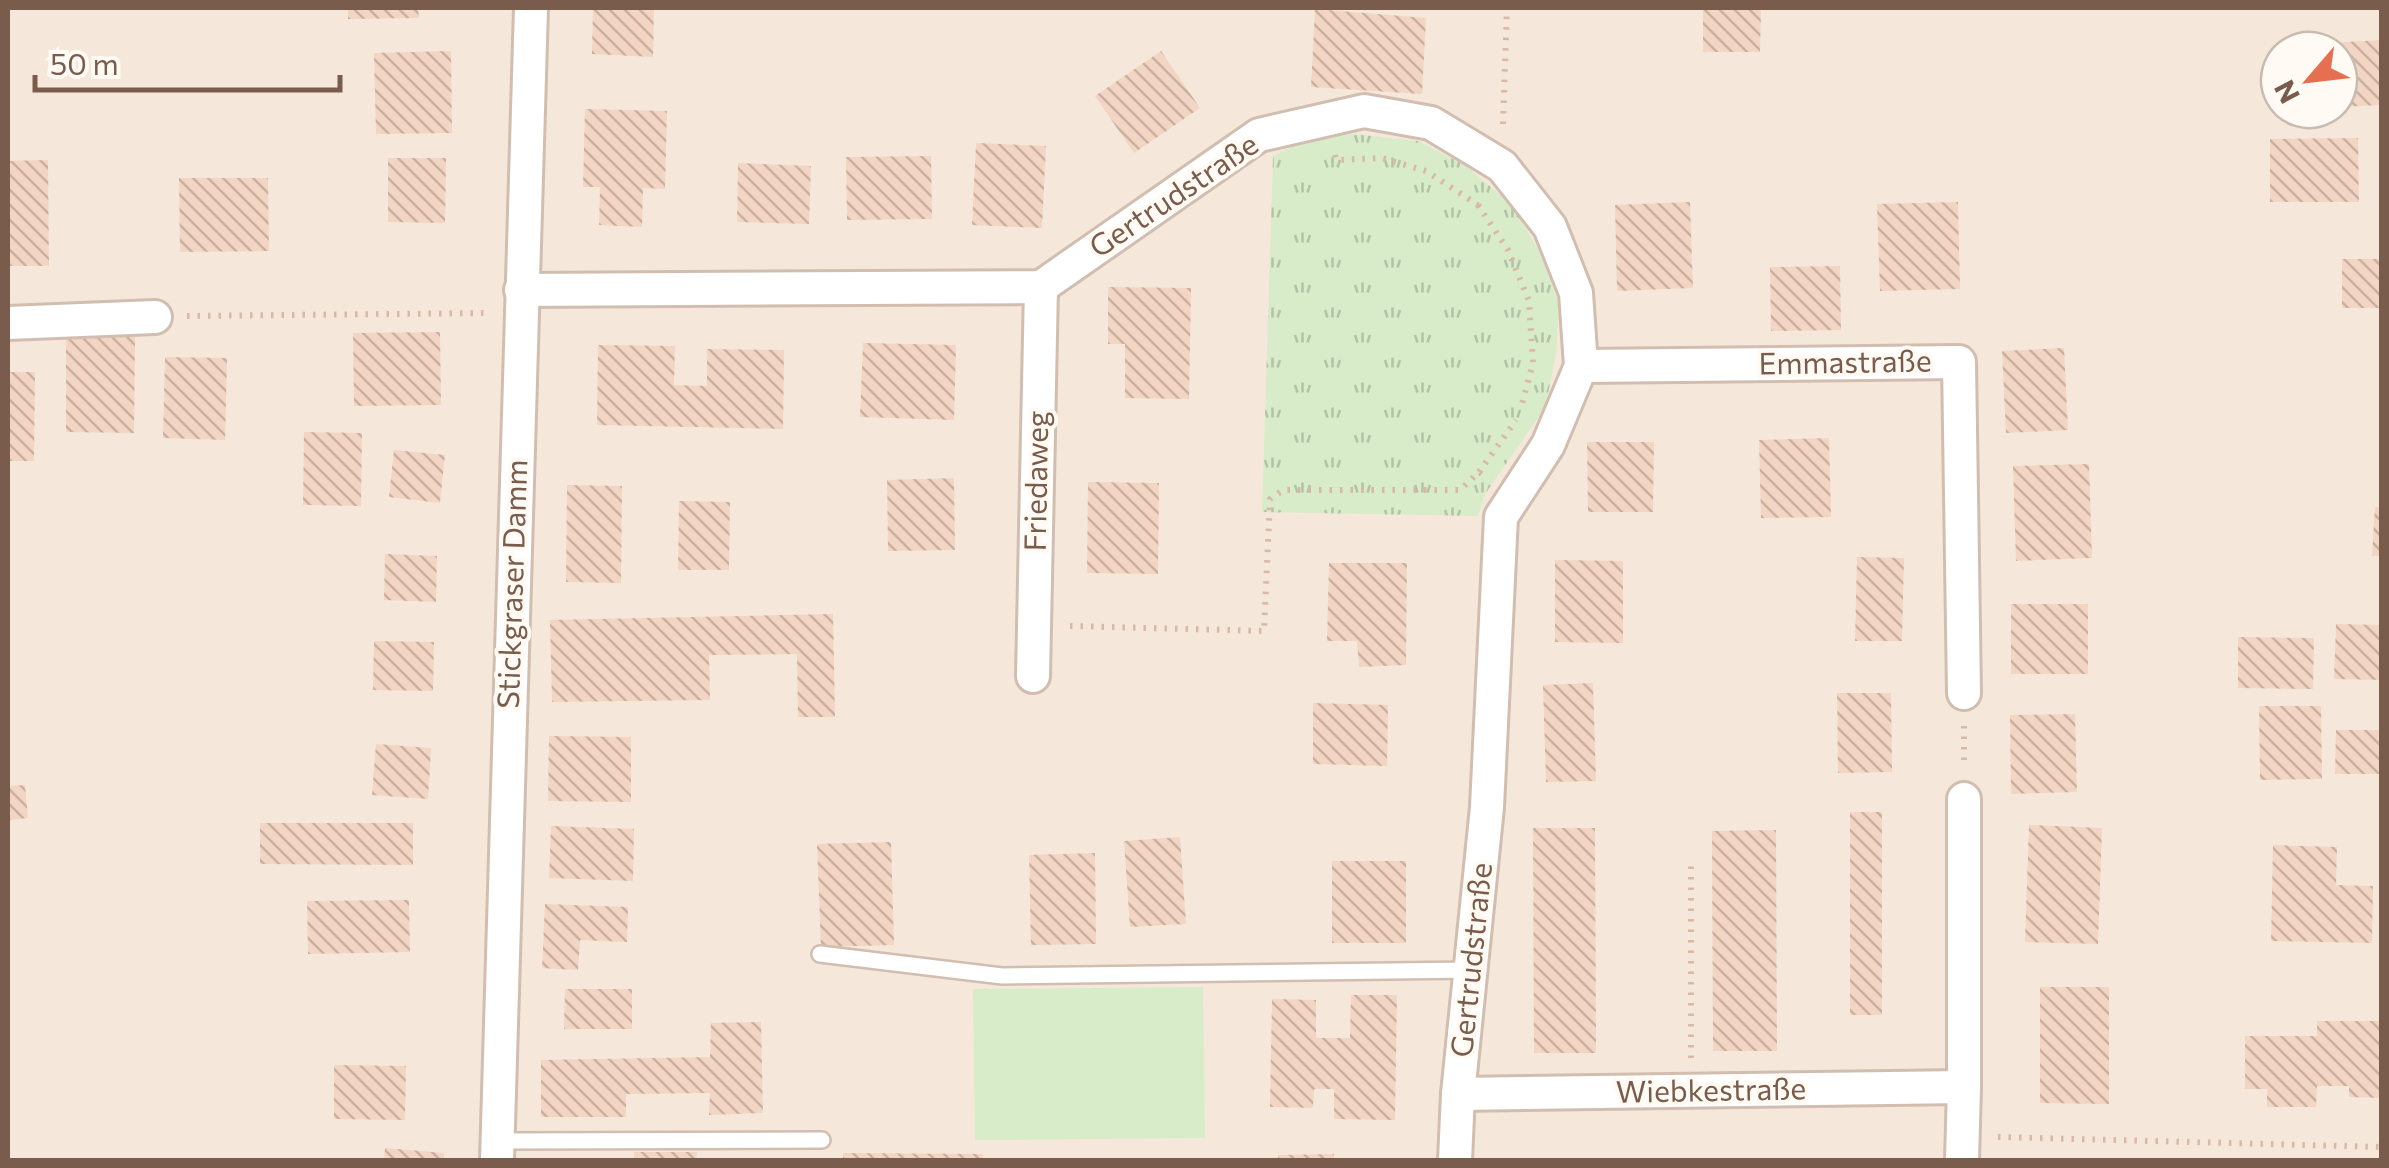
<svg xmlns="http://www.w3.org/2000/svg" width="2389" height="1168" font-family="Commissioner,sans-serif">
  <defs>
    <pattern id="park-tufts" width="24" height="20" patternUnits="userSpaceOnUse" patternTransform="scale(2.5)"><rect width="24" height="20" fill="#d8ecc9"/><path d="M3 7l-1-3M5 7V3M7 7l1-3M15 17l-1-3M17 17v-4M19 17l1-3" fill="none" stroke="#b4c2a5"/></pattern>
    <pattern id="building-back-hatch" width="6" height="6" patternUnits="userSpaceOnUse" patternTransform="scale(2.5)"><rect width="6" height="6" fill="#f3d5c3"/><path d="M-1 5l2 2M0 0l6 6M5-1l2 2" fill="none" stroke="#cab0a1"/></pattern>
  </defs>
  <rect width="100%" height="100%" fill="#fdf6ec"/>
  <!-- residential -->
  <path fill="#f5e8da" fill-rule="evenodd" d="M8,8H2381V1160H8ZM2279,50H2339V110H2279Z"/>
  <!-- green -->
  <path fill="#d8ecc9" d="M1203,987L1205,1138L975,1140L973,989Z"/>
  <!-- park -->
  <path fill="url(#park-tufts)" d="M1354,134L1418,141L1465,165L1511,204L1539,251L1559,304L1556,355L1545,408L1485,494L1478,516L1262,512L1273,156L1305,140Z"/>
  <!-- building -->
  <g fill="url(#building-back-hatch)">
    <path d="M348,8H418L419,18L348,19Z"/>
    <path d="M593,8H654L653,57L592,54Z"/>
    <path d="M1703,8H1761L1760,52H1703Z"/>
    <path d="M1315,9L1426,18L1422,94L1311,87Z"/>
    <path d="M2382,40V105L2339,107V50H2280L2279,46Z"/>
    <path d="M451,51L452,133L376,134L374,53Z"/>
    <path d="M1161,51L1200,108L1134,153L1095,96Z"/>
    <path d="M585,109L667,111L665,189L643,188L642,227L599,225L600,187H583Z"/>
    <path d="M2358,138L2359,202H2270V139Z"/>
    <path d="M976,143L1046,146L1042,228L972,225Z"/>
    <path d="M931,156L932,219L847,220L846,157Z"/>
    <path d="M388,158H446L445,223L388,222Z"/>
    <path d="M48,160L49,266H8V161Z"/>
    <path d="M738,163L811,166L809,224L737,222Z"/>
    <path d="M179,178H268L269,251L180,252Z"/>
    <path d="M1690,202L1693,288L1617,291L1615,205Z"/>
    <path d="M1958,202L1960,289L1880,291L1877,204Z"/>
    <rect x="2342" y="259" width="40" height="49"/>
    <path d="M1840,266L1841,330L1771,331L1770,267Z"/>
    <path d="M1108,287L1191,288L1189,399L1125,398V344H1108Z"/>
    <path d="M440,332L441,405L354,406L353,333Z"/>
    <path d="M66,336L135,337L134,433L66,432Z"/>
    <path d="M863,343L956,345L954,420L860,417Z"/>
    <path d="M598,345L675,346L674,385L707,386V349L784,350L783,429L597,425Z"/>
    <path d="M2064,348L2068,430L2006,433L2002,351Z"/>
    <path d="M165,357L227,358L225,440L163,438Z"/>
    <path d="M8,372H35L34,461H8Z"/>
    <path d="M304,432L362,433L361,506L303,505Z"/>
    <path d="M1829,438L1831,517L1761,518L1759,440Z"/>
    <path d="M1587,442H1654L1653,512H1588Z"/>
    <path d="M394,450L445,455L440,503L389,497Z"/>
    <path d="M2089,464L2092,558L2016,561L2013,466Z"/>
    <path d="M954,478L955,550L888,551L887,480Z"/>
    <path d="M1088,482L1159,483L1158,574L1087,573Z"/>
    <path d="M567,485L622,486L621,583L566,582Z"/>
    <path d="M679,501L730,502L729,570H678Z"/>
    <path d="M2375,507H2382V556H2372Z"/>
    <path d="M385,554L437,556L436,602L384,600Z"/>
    <path d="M1857,557L1904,558L1902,641H1855Z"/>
    <path d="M1555,560L1623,561V643L1555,642Z"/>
    <path d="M1329,563H1407L1406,665L1359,667L1357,641H1327Z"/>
    <rect x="2011" y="604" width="77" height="70"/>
    <path d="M833,614L835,717H798L797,654L709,655L710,700L552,702L550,620Z"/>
    <path d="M2336,624L2382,625V680L2334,679Z"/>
    <path d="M2238,637L2314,638L2313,689L2238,688Z"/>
    <path d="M374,641L434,642L433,691L373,690Z"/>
    <path d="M1593,683L1596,781L1546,782L1543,685Z"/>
    <path d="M1837,693H1891L1892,772L1838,773Z"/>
    <path d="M1313,703L1388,705L1387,766L1313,764Z"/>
    <path d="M2259,706H2321L2322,779L2260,780Z"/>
    <path d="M2075,714L2077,792L2011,794L2010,715Z"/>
    <path d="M2336,730H2382V774H2335Z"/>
    <path d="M549,736L631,737V802L548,801Z"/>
    <path d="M376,744L431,748L428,799L372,795Z"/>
    <path d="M25,785L28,818L8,820V786Z"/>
    <rect x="1850" y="812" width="32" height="203"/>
    <path d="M260,823H413V865L260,864Z"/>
    <path d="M2029,825L2102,828L2098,944L2025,942Z"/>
    <path d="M551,826L634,829L633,881L549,878Z"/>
    <path d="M1533,828H1595L1596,1053H1534Z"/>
    <path d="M1776,830L1777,1051H1713L1712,831Z"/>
    <path d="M1180,837L1186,924L1130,927L1124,841Z"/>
    <path d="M891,842L894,945L821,947L817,844Z"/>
    <path d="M2273,845L2337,847L2336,885L2373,886L2372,943L2271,941Z"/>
    <path d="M1095,853L1096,944L1031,945L1029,855Z"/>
    <rect x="1332" y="861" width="74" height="82"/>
    <path d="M409,900L410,952L308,954L307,901Z"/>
    <path d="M545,904L628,907L627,942L580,940L578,970L542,968Z"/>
    <path d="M2040,987H2109V1104L2040,1103Z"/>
    <path d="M565,989H632V1029H564Z"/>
    <path d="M1351,995H1397L1395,1120L1334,1119V1089H1314L1313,1108L1270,1107L1272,999L1316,1000V1038H1350Z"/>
    <path d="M2317,1021H2382V1098L2349,1097V1086H2317L2316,1107H2267V1089H2245V1036H2317Z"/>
    <path d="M761,1022L763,1113L709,1115L710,1093L626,1094V1117H541V1060L710,1057L711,1023Z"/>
    <path d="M334,1065L406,1066L405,1120L334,1119Z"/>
    <path d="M385,1148L444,1153V1160H384Z"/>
    <path d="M634,1152H697L696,1160H634Z"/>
    <path d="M843,1153L983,1154V1160H843Z"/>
    <path d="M1334,1154V1160H1278V1155Z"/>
  </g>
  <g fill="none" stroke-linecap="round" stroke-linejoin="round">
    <!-- service casing -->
    <g stroke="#d1beb0" stroke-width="20">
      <g id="service">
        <path d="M820,954L1002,976L1471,970"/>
        <path d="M497,1141L822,1140"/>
      </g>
    </g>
    <!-- minor casing -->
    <g stroke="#d1beb0" stroke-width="38">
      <g id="minor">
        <path d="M521,290L1041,287L1259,135L1364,111L1431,123L1502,166L1550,227L1576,293L1581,366L1548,445L1501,517L1487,807L1458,1094L1455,1160"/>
        <path d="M8,323L155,317"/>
        <path d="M1581,366L1959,362L1964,693"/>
        <path d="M1033,676L1041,287"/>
        <path d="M1458,1094L1964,1087"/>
        <path d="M497,1160L531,8"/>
        <path d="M1962,1160L1964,1087V799"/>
      </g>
    </g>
    <!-- path -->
    <g stroke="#d9b8a5" stroke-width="6" stroke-dasharray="2.5 8" stroke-linecap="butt">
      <path d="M1503,124L1507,8"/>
      <path d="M1335,155L1336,160L1382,158L1426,171L1478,205L1480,203"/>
      <path d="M1478,205L1508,250L1529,301L1533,363L1522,404"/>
      <path d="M187,316L489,313"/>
      <path d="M1479,472L1516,420"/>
      <path d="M1070,626L1264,631L1270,499L1283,490H1460L1479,472L1485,476"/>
      <path d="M1964,726V763"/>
      <path d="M1691,1058V860"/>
      <path d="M1998,1137L2382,1147"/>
    </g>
    <!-- service -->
    <use href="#service" stroke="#fff" stroke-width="15"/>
    <!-- minor -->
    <use href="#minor" stroke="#fff" stroke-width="32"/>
  </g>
  <g text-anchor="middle" stroke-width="8" stroke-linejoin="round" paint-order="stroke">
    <!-- street labels -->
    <g font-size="30" fill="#7a5c4d" stroke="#fffaf3">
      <text transform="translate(1174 196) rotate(-34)" y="10">Gertrudstraße</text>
      <text transform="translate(1845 363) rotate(-1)" y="10">Emmastraße</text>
      <text transform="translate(1037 481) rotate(-89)" y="10">Friedaweg</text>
      <text transform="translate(513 584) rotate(-88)" y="10">Stickgraser Damm</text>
      <text transform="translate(1472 960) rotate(-84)" y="10">Gertrudstraße</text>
      <text transform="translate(1711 1091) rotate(-1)" y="10">Wiebkestraße</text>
    </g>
  </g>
  <!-- border -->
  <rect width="2389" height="1168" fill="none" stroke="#7a5c4d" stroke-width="20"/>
  <!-- north arrow -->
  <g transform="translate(2309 80) rotate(242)"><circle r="48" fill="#fffaf3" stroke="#cabbb1" stroke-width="2.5"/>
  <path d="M0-8L18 38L0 25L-18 38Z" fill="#e76f51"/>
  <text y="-15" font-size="28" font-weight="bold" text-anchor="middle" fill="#7a5c4d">N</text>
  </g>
  <!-- scale -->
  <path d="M35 75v15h305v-15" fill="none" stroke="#7a5c4d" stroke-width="5"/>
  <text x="50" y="75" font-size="30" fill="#7a5c4d" stroke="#fffaf3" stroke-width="8" paint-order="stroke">50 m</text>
</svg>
